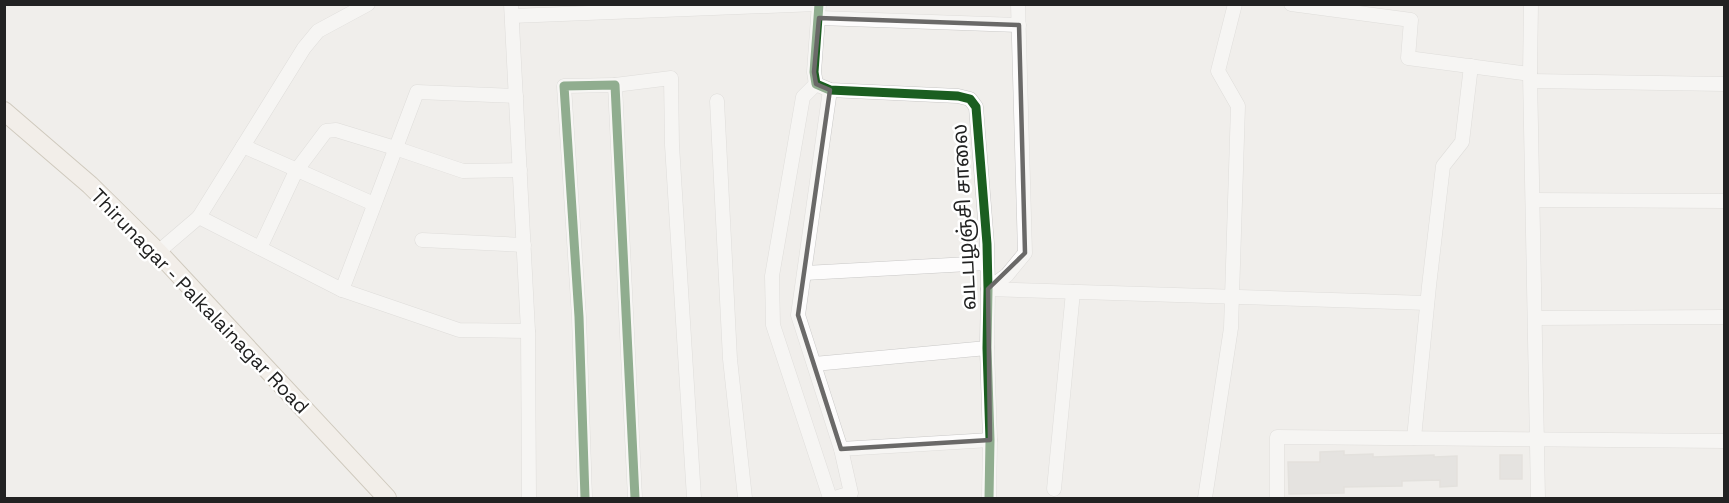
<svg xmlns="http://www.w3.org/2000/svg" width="1729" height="503" font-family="'Space Grotesk','Noto Sans Tamil',sans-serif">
  <rect width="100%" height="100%" fill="#f0eeeb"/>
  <!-- building -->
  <g fill="#d7d4d2" stroke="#d3d0cc" stroke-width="1.5">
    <path d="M1344,451V455L1373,454V457L1434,455V457L1457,456V486L1440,487V480L1402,481V486L1344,487V493L1289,494L1288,462H1320V452Z"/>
    <rect x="1500" y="455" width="22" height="24"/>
  </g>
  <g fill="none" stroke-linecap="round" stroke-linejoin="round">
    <!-- minor casing -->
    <g stroke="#c9c8c7" stroke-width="15">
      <g id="minor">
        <path d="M511,4L528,331L529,498"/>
        <path d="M819,4L814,72L816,84L830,90L958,96L970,99L976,107L987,244L988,289L987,348L990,440L989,498"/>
        <path d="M1291,4L1411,20L1408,58L1530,74"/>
        <path d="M1531,4L1530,74L1538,498"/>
        <path d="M512,16L817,4"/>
        <path d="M819,18L1019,25"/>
        <path d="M1531,81L1724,84"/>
        <path d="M816,84L803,97L772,276L773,325L830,498"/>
        <path d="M615,85L671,78L672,145L694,498"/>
        <path d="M830,90L798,315L841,449L851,493L835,498"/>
        <path d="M516,96L417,92L342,290L459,330L528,331"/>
        <path d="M717,101L730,359L745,498"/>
        <path d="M243,146L374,204"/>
        <path d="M1533,200L1724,201"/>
        <path d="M199,217L304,48L318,31L368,4"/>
        <path d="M422,240L524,245"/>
        <path d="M260,248L296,171L326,131L336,130L395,148L463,171L520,170"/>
        <path d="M158,252L199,217L342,290"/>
        <path d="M805,273L987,263"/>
        <path d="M988,289L1427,303"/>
        <path d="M988,289L1007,275L1025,253L1018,4"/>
        <path d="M1535,318L1724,317"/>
        <path d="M814,364L987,348"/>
        <path d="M1414,438L1429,286L1443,166L1462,142L1471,66"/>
        <path d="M841,449L990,440"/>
        <path d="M1054,489L1073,292"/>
        <path d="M585,498L579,317L564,86L615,85L635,498"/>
        <path d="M1205,498L1231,328L1238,106L1218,71L1235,4"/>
        <path d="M1277,498V437L1724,441"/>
      </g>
    </g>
    <!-- major casing -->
    <g stroke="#a79c86" stroke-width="20">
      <path id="major" d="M4,111L90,185L158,252L387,498"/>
    </g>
    <!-- minor -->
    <use href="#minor" stroke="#fdfcfc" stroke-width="14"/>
    <!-- major -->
    <use href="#major" stroke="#f3ede7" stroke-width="18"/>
    <!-- cycleway casing -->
    <g stroke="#fff" stroke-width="13">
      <g id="cycleway">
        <path d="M819,4L814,72L816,84L830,90L958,96L970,99L976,107L987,244L988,289L987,348L990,440L989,498"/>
        <path d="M585,498L579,317L564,86L615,85L635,498"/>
      </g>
    </g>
    <!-- cycleway -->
    <use href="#cycleway" stroke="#1b5e20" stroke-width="9"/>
  </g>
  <!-- marked area -->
  <path d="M0 0H1729V503H0ZM819,18L1019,25L1025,253L988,289L990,440L841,449L798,315L830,90L816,84L814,72Z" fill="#f0eeeb" fill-opacity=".55" fill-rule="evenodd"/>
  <path fill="none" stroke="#6a6968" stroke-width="4.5" stroke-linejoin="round" d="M819,18L1019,25L1025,253L988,289L990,440L841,449L798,315L830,90L816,84L814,72Z"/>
  <g text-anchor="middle" stroke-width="5" stroke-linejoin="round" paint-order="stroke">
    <!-- street labels -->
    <g font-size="20" fill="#222" stroke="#fff">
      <text transform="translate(964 217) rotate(-93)" y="7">வடபழஞ்சி சாலை</text>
      <text transform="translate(200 301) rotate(46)" y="7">Thirunagar - Palkalainagar Road</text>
    </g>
  </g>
  <!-- border -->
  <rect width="1729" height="503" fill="none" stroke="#222222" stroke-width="12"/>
</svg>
